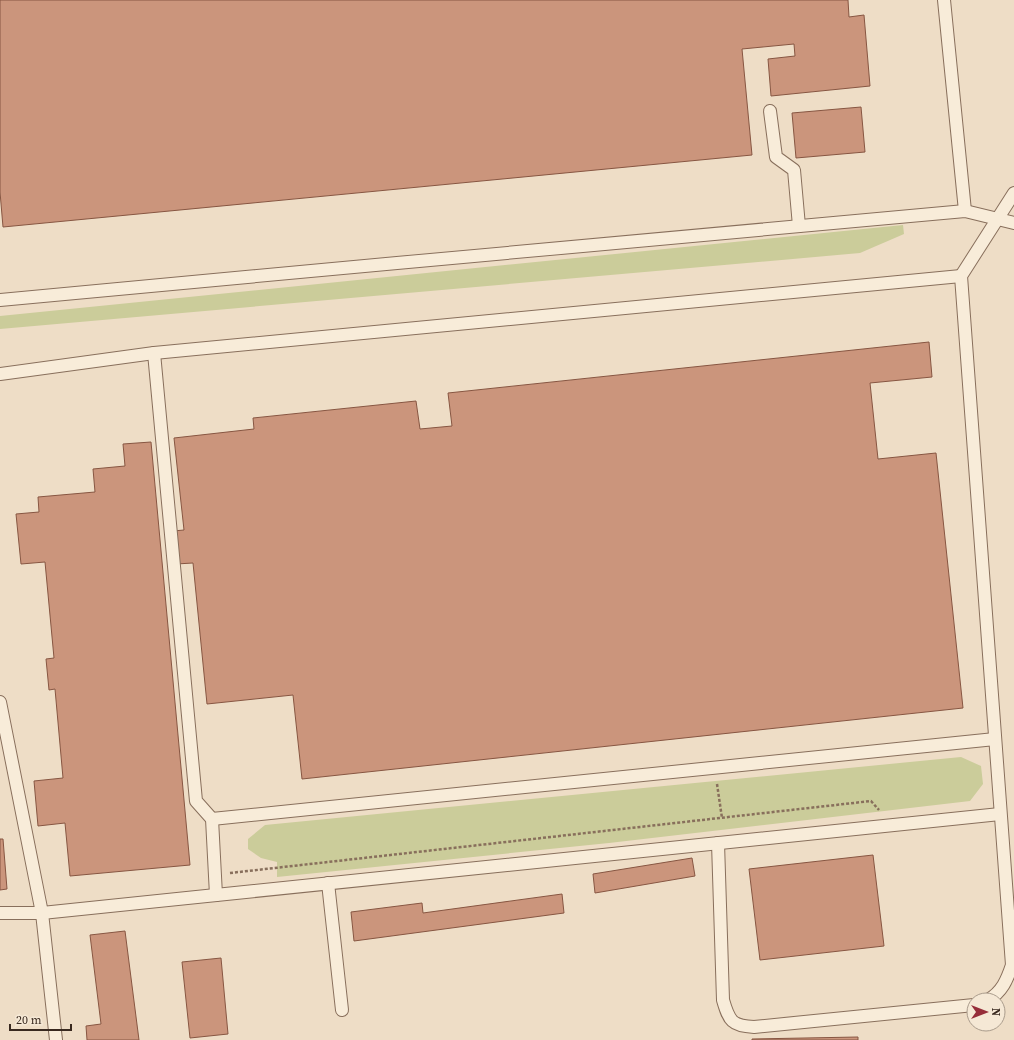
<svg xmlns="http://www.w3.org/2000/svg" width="1014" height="1040" font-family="'Source Serif 4',serif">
  <rect width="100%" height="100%" fill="#eeddc6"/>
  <!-- green -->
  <g fill="#cbcc9a">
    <path d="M903,225L904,234L860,253L0,329V316Z"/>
    <path d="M961,757L981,766L983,784L970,801L609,843L277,877V862L261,858L248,849V839L265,825Z"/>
  </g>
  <!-- building -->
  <g fill="#cb957c" stroke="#875642">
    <path d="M0,0H848L849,17L864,15L870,86L771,96L768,59L795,56L794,44L742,49L752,155L3,227L0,192Z"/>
    <path d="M861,107L865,152L796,158L792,113Z"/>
    <path d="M929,342L932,377L870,383L878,459L936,453L963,708L302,779L293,695L207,704L193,563L176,564L173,531L184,530L174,438L254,429L253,418L416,401L420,429L452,426L448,393Z"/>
    <path d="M151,442L190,865L70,876L65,823L38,826L34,781L63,778L55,689L49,690L46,659L54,658L45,562L21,564L16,514L39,512L38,497L95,492L93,469L125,466L123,444Z"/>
    <path d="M0,839H3L7,889L0,890Z"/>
    <path d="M873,855L884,946L760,960L749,869Z"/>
    <path d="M692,858L695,876L595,893L593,874Z"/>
    <path d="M562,894L564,913L354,941L351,912L422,903L423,913Z"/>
    <path d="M125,931L139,1040H87L86,1026L101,1024L90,935Z"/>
    <path d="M221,958L228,1034L190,1038L182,962Z"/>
    <path d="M858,1037V1040H752V1039Z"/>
  </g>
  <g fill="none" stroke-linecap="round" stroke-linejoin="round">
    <!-- service casing -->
    <g stroke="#886f5c" stroke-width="14">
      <g id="service">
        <path d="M944,0L965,211"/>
        <path d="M770,111L776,157L794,170L799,226"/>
        <path d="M0,300L397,263L965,211L1014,223"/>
        <path d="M154,353L196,801L212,819L216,895"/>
        <path d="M0,374L154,353L961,276"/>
        <path d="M0,702L42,913L56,1040"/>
        <path d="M212,819L995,739"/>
        <path d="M718,843L723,1000C729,1021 732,1026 754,1027L974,1005"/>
        <path d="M328,883L342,1010"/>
        <path d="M0,913H42L1000,814"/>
        <path d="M988,1000C1002,992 1007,980 1012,965L961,276L1014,193"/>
      </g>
    </g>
    <!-- path -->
    <g stroke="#886f5c" stroke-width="2.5" stroke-dasharray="3 2" stroke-linecap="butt">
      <path d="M717,784L722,818"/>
      <path d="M230,873L871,801L879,810"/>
    </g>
    <!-- service -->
    <use href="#service" stroke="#f8ecd9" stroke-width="12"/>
  </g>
  <!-- north arrow -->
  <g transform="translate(986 1012) rotate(90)"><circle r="19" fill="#f5e8d5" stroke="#aa9c8c"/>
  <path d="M0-3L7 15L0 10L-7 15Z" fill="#962d39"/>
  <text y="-6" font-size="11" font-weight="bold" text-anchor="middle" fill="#39291f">N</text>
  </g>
  <!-- scale -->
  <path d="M10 1024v6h61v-6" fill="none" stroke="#39291f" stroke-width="2"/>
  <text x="16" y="1024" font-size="12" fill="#39291f" stroke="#f5e8d5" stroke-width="3" paint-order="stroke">20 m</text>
</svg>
